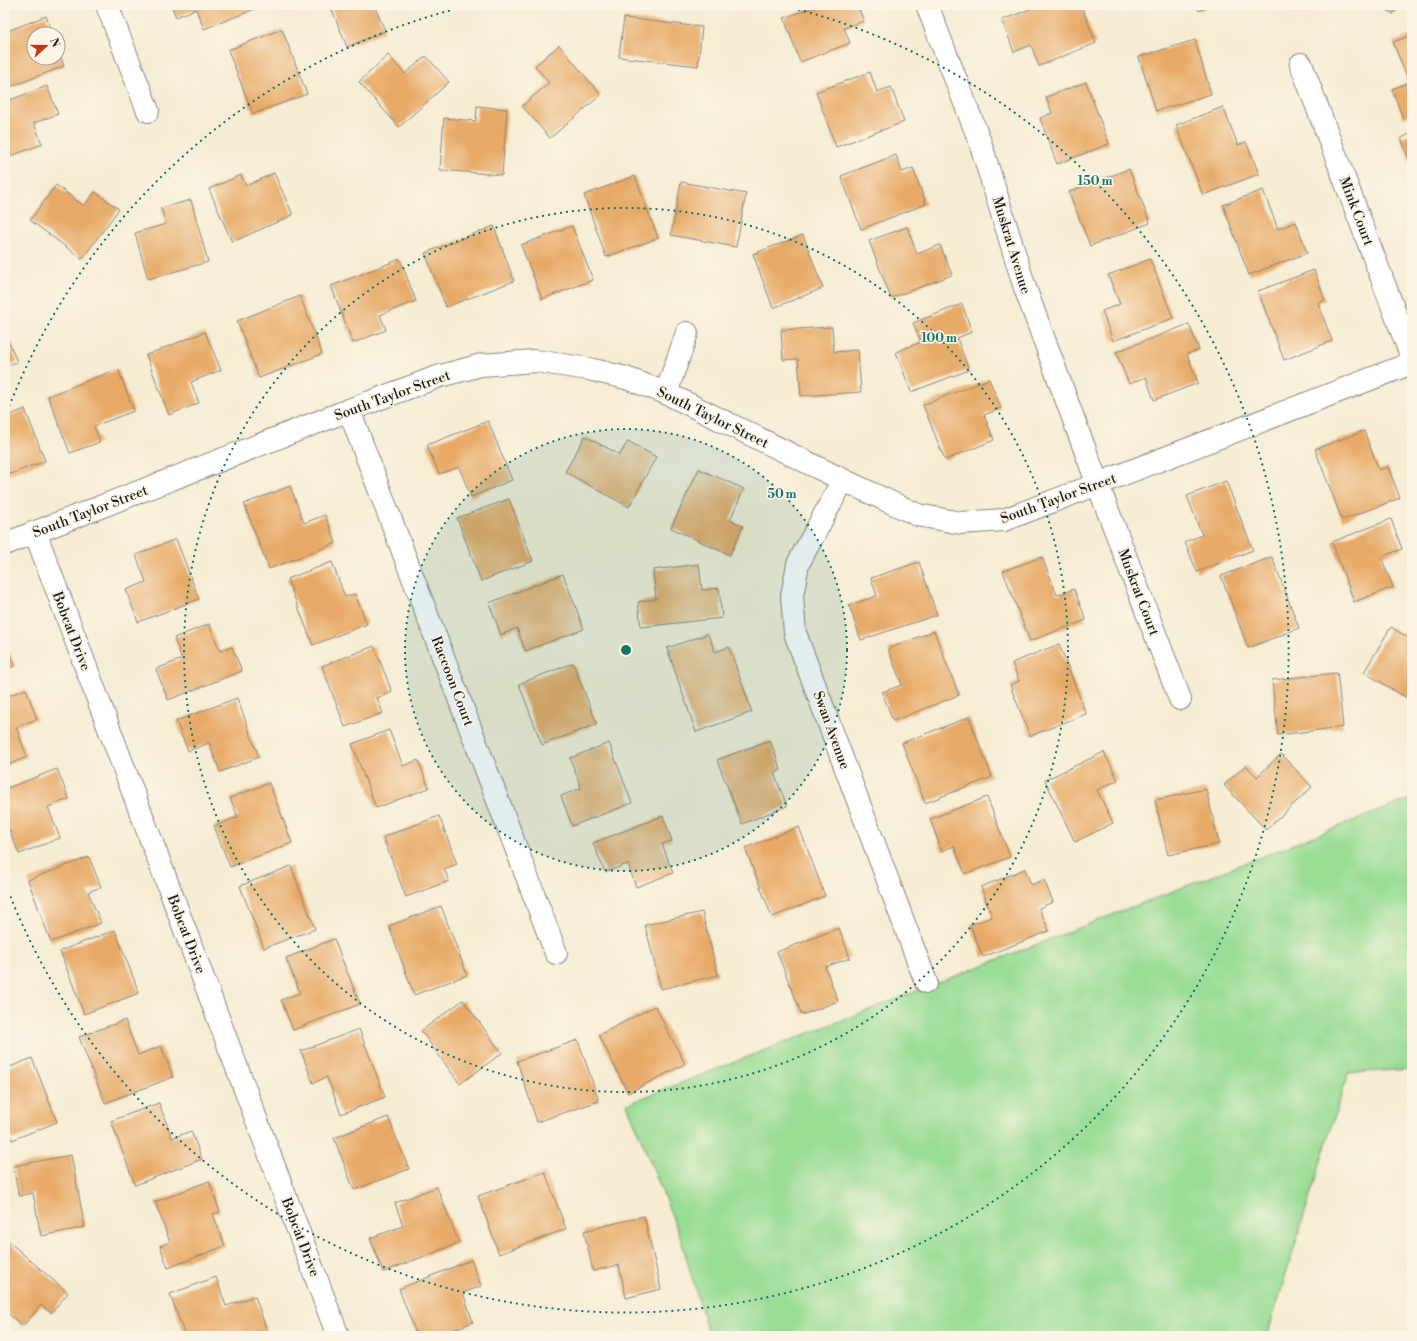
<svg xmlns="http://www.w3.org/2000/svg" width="1417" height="1341" font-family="'Libre Bodoni',serif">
  <rect width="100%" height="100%" fill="#fcf5e5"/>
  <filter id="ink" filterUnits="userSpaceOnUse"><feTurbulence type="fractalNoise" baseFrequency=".025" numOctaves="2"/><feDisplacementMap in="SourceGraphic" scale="8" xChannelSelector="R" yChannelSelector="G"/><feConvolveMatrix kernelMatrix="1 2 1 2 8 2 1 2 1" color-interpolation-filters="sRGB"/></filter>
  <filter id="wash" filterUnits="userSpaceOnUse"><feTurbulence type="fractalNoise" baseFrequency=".012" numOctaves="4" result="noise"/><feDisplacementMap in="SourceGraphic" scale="16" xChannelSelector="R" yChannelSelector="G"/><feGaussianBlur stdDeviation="0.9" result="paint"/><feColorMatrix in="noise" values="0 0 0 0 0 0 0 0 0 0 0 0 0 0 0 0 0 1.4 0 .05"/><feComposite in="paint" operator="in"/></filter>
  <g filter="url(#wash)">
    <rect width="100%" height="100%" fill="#f5ecd3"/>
    <!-- green -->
    <path fill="#99dc94" stroke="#5a7c58" d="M1412,798V1069L1348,1073L1267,1336H709L680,1236L627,1104Z"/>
    <g id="blocks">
      <!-- building -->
      <g fill="#e7aa68">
        <path d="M171,5H253L255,9L204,29L196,9L176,17Z"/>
        <path d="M330,5H374L385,31L347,47Z"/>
        <path d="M819,5H857L864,21L844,28L850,43L800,62L784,18Z"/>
        <path d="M1041,5H1081L1096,43L1039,66L1031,45L1014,52L1002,20Z"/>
        <path d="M1196,5H1211L1199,11Z"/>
        <path d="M1380,5H1400L1393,14Z"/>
        <path d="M46,16L52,34H34V58H58V49L64,66L5,89V32Z"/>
        <path d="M624,18L702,27L698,66L619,57Z"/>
        <path d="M282,29L307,94L253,114L228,50Z"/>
        <path d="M1412,35V115L1403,118L1392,89L1409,82L1393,42Z"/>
        <path d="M1195,40L1211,94L1156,111L1139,57Z"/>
        <path d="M559,45L601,95L550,138L522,106L549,83L535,66Z"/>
        <path d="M388,55L405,74L426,56L449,82L399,127L359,82Z"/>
        <path d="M870,72L877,92L891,87L904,122L836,147L816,92Z"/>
        <path d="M1086,82L1109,144L1057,164L1040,118L1052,113L1046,97Z"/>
        <path d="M47,86L58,114L34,123L42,144L6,158L5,155V102Z"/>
        <path d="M477,106L507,109L502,175L440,170L444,118L476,121Z"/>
        <path d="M1223,107L1238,145L1246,142L1259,174L1203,195L1176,125Z"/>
        <path d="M1412,133V167L1401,138Z"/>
        <path d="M896,155L902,172L913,168L926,204L861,229L841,176Z"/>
        <path d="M1129,169L1150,223L1090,246L1069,192Z"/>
        <path d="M274,173L293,215L232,242L209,189L241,175L246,186Z"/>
        <path d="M635,176L658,238L606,257L584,195Z"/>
        <path d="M681,182L746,194L736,247L671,235Z"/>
        <path d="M56,185L84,206L95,192L119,209L82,259L30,220Z"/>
        <path d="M1263,190L1278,229L1296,222L1307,253L1249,275L1223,205Z"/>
        <path d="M191,200L208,262L148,279L135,233L166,224L161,208Z"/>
        <path d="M494,226L514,281L446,307L425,253Z"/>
        <path d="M572,226L593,280L542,299L521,245Z"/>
        <path d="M907,227L917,254L940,245L952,275L891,298L869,241Z"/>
        <path d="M803,235L823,288L773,308L753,254Z"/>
        <path d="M400,259L416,301L380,315L386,330L353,343L331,286Z"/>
        <path d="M1150,259L1173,318L1113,341L1102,311L1120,304L1108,275Z"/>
        <path d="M1314,270L1325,300L1318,303L1332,341L1284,360L1258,291Z"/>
        <path d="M300,296L322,354L259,378L237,321Z"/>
        <path d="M962,304L972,332L957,338L969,370L911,392L896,352L921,342L913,323Z"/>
        <path d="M1189,324L1199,350L1187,354L1198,383L1154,400L1146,377L1129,384L1116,352Z"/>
        <path d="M832,327L834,352L858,350L861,392L801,396L798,359L783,360L781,330Z"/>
        <path d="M5,332L17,362L5,366Z"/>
        <path d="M205,332L221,370L191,382L199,403L169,415L146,355Z"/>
        <path d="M118,369L134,411L94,426L100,442L70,453L48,396Z"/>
        <path d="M989,379L1001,408L984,415L994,440L945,460L923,405Z"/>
        <path d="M25,409L45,461L5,476V417Z"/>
        <path d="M488,421L512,480L471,497L459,467L439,474L427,445Z"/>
        <path d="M1364,431L1379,470L1388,467L1400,498L1342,520L1315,449Z"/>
        <path d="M585,436L620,455L628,441L656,457L629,507L565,472Z"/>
        <path d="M699,469L744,489L730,520L743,526L730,555L671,528Z"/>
        <path d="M1226,481L1253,550L1197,572L1185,542L1202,535L1187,496Z"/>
        <path d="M290,486L304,523L325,515L336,543L269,569L244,504Z"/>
        <path d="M509,499L533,561L481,581L457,518Z"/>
        <path d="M1391,519L1402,549L1381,557L1393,587L1354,602L1332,542Z"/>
        <path d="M176,539L199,599L138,622L126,590L146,582L136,555Z"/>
        <path d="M1042,557L1057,595L1074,589L1086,620L1030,641L1003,571Z"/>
        <path d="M1272,557L1299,628L1248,648L1221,576Z"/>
        <path d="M332,562L345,597L355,594L367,624L313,645L287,579Z"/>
        <path d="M919,562L937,615L861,640L849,605L877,596L871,578Z"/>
        <path d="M699,564L702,590L719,588L722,618L641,627L638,602L656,599L653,570Z"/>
        <path d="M563,574L584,629L525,651L517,628L501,635L489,603Z"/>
        <path d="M209,624L220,651L232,647L242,671L168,700L156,669L182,659L174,638Z"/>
        <path d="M1391,627L1412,640V701L1364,672Z"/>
        <path d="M934,631L959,695L893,721L882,692L902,685L888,649Z"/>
        <path d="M708,634L715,652L729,647L752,712L696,732L667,648Z"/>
        <path d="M5,641L15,666L5,669Z"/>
        <path d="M1059,644L1086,714L1030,736L1010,685L1019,681L1012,663Z"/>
        <path d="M374,646L392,692L377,698L383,713L345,727L322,666Z"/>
        <path d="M573,663L597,724L542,745L519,684Z"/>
        <path d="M1337,673L1343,727L1278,735L1272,680Z"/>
        <path d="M26,689L37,719L16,727L27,757L5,766V697Z"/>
        <path d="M237,698L259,757L220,772L209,743L188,751L176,721Z"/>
        <path d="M969,717L992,777L925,803L902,743Z"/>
        <path d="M389,730L403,766L418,760L429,788L376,808L352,744Z"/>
        <path d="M770,740L781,770L774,773L787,806L742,824L717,760Z"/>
        <path d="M609,743L632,803L572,826L561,796L581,788L570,758Z"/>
        <path d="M1104,752L1118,780L1097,790L1113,823L1075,842L1045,780Z"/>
        <path d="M1281,754L1312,787L1266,830L1224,785L1246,765L1257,777Z"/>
        <path d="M57,769L69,799L48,807L60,838L19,854L5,819V789Z"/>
        <path d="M269,783L292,843L230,867L214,826L238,817L230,798Z"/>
        <path d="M1206,789L1219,844L1168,855L1155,800Z"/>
        <path d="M987,797L1010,857L965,874L954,846L942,851L930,819Z"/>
        <path d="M439,816L457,864L444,869L449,881L406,897L383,837Z"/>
        <path d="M663,816L672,841L662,844L673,873L636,887L628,864L605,872L593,843Z"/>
        <path d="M799,827L825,896L772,917L745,848Z"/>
        <path d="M89,857L101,887L88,892L101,923L51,942L28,880Z"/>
        <path d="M291,866L315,929L264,948L240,886Z"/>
        <path d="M1025,869L1031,885L1044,880L1053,902L1039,908L1049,931L983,957L970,925L992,917L981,887Z"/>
        <path d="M441,906L467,975L414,995L389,926Z"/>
        <path d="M702,912L718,975L661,989L645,925Z"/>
        <path d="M839,928L850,958L825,967L838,1001L802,1015L777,952Z"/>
        <path d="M115,930L139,993L84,1014L60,951Z"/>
        <path d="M334,939L360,1004L293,1030L281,1000L300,993L286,958Z"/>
        <path d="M463,1000L502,1053L460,1084L421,1031Z"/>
        <path d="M655,1006L685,1064L628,1093L599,1035Z"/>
        <path d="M125,1020L138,1055L161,1046L173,1077L105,1103L79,1037Z"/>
        <path d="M359,1029L385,1097L341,1114L327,1077L313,1083L301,1051Z"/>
        <path d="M578,1040L599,1101L537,1122L517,1061Z"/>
        <path d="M32,1058L57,1122L12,1140L5,1120V1069Z"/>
        <path d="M159,1103L172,1138L191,1131L202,1159L135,1185L111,1121Z"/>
        <path d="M388,1117L409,1169L354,1190L334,1138Z"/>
        <path d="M71,1155L85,1227L41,1236L33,1193L19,1196L13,1166Z"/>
        <path d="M545,1172L566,1229L499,1254L478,1196Z"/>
        <path d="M209,1181L220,1212L213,1214L225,1246L168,1268L160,1246L170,1242L155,1202Z"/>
        <path d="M437,1187L459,1243L383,1272L370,1238L403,1226L395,1203Z"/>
        <path d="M644,1216L661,1289L626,1298L619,1265L593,1271L584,1231Z"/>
        <path d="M8,1241L68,1293L51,1313L41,1305L23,1326L5,1311V1245Z"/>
        <path d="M471,1260L481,1286L463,1293L473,1322L437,1336H417L399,1289Z"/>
        <path d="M216,1277L226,1306L255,1296L267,1331L254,1336H185L170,1294Z"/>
      </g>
    </g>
  </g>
  <g filter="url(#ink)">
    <use href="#blocks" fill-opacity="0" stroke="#888478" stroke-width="1"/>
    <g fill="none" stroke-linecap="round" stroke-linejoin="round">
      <!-- street casing -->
      <g stroke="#888478" stroke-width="24">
        <g id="street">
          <path d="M107,5L148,111"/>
          <path d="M927,5L980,142L1025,288L1098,485L1180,699"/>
          <path d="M1301,64L1412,358"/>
          <path d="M666,393L687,333"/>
          <path d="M349,410L556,953"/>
          <path d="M843,480L798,564L792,596L795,633L926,982"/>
          <path d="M35,532L338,1336"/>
          <path d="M5,544L349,410L437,377L481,365L535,361L589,369L626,378L666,393L843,480L918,515L961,523L1004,520L1412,363"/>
        </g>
      </g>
      <!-- street -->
      <use href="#street" stroke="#fff" stroke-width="22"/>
    </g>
  </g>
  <!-- distance rings -->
  <circle cx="626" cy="650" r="221" fill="#0f766e" fill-opacity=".12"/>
  <g fill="none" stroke="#0f766e" stroke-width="2" stroke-dasharray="2 4">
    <circle cx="626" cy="650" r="221"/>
    <circle cx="626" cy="650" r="442"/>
    <path d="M7 412A663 663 0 0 1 471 5M781 5A663 663 0 1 1 7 888"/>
  </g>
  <g text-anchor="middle" stroke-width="3.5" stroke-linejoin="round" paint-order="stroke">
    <!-- street labels -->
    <g font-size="14" fill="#1c1c1c" stroke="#fcf5e5">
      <text transform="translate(1357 211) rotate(69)" y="5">Mink Court</text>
      <text transform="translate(1012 245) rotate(73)" y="5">Muskrat Avenue</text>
      <text transform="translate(392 395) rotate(-20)" y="5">South Taylor Street</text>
      <text transform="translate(713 417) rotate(26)" y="5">South Taylor Street</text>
      <text transform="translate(1058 498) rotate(-20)" y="5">South Taylor Street</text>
      <text transform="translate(90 511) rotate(-21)" y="5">South Taylor Street</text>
      <text transform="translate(1139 592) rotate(69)" y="5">Muskrat Court</text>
      <text transform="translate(72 631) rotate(69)" y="5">Bobcat Drive</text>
      <text transform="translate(453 681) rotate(69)" y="5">Raccoon Court</text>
      <text transform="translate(832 730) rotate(70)" y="5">Swan Avenue</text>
      <text transform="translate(187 934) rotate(69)" y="5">Bobcat Drive</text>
      <text transform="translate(301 1237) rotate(69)" y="5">Bobcat Drive</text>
    </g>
  </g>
  <circle cx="626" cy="650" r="6" fill="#0f766e" stroke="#fcf5e5" stroke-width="2"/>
  <g font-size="12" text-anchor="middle" font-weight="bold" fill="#0f766e" stroke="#fcf5e5" stroke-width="3.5" stroke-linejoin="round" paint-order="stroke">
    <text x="1095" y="185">150 m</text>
    <text x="939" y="342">100 m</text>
    <text x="782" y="498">50 m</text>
  </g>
  <!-- margin -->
  <rect width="1417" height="1341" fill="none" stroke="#fcf5e5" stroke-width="20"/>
  <!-- north arrow -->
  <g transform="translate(46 46) rotate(69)"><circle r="19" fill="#fcf5e5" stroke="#a29e95"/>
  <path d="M0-3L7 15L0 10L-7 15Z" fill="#c8321e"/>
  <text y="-6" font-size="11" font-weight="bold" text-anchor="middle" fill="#1c1c1c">N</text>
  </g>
</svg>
